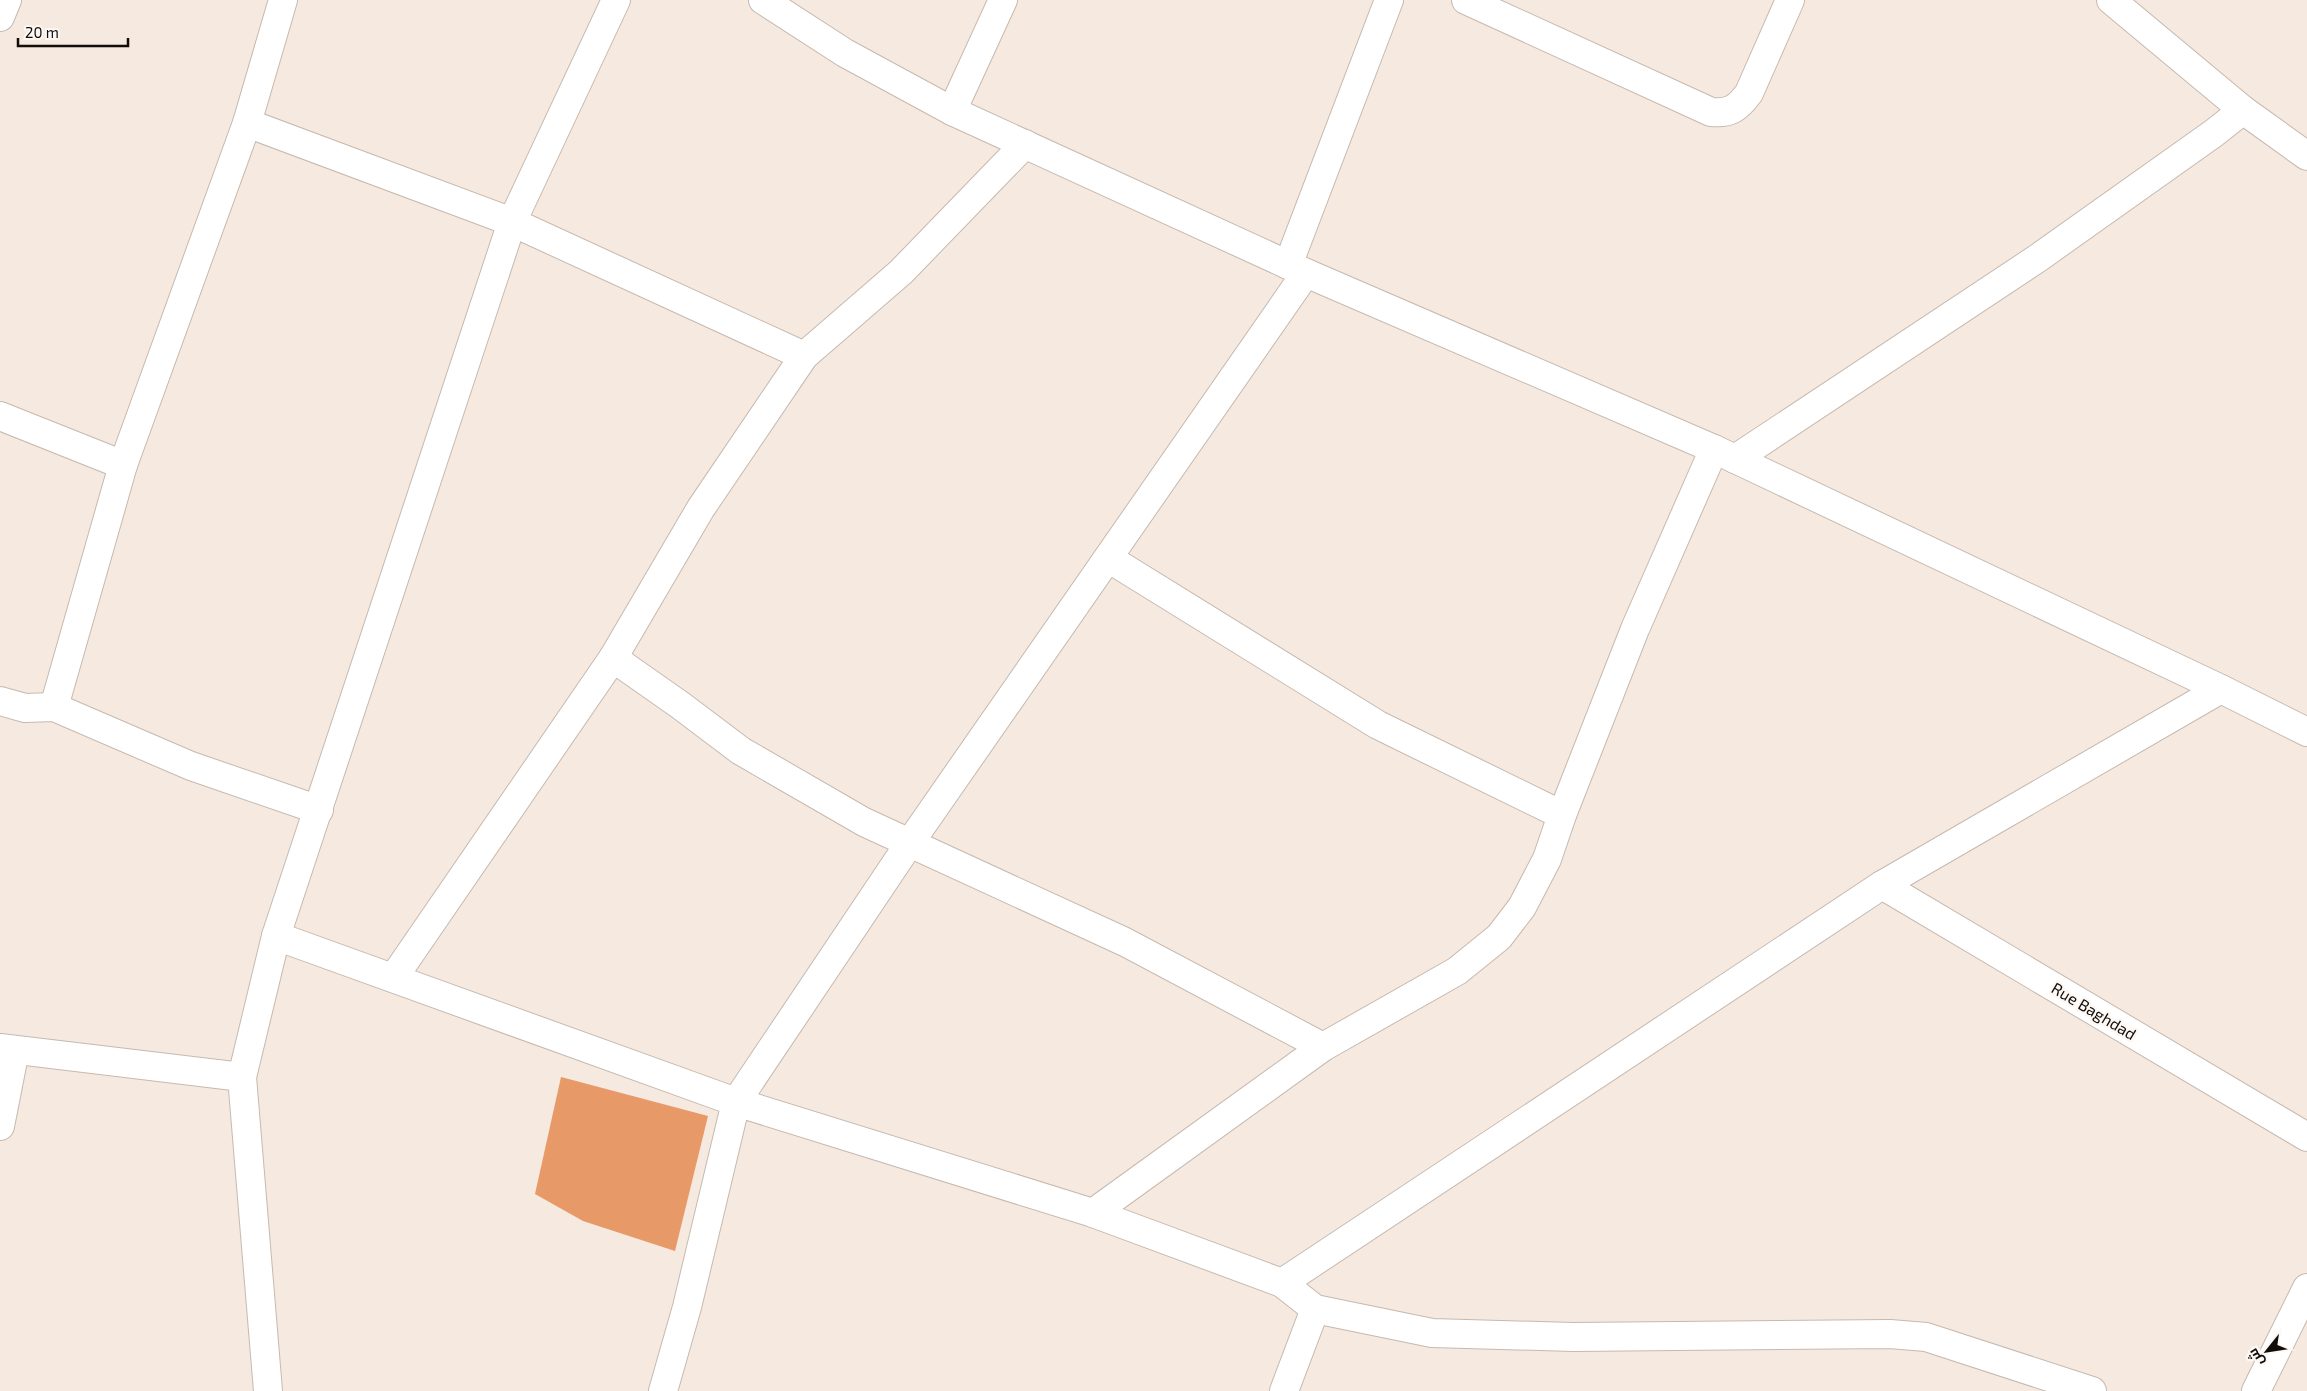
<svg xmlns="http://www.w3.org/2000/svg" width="2307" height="1391" font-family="'Exo 2',Cairo,sans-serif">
  <rect width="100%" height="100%" fill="#f6e9df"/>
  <!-- building -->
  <path fill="#e79968" d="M561,1077L708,1116L675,1251L583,1221L535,1194Z"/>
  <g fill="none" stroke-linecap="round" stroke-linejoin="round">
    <!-- minor casing -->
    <g stroke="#c6b9af" stroke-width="30">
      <g id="minor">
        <path d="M763,0L845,53L952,111L1306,273L1714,449L2221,689L2307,732"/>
        <path d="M1466,0L1711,112C1730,114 1738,108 1749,93L1790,0"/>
        <path d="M2111,0L2243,110L2307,156"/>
        <path d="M0,17L7,0"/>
        <path d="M952,111L1003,0"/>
        <path d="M247,123L512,222L804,356"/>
        <path d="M1288,265L1389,0"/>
        <path d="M0,416L123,465"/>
        <path d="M1735,459L2038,258L2214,133L2243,110"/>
        <path d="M1108,558L1378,725L1562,815"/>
        <path d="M613,658L680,705L741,751L864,822L1125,942L1323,1047"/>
        <path d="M0,701L25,708L54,707L191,766L319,810"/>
        <path d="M54,707L123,465L247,123L283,0"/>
        <path d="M1882,885L2307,1137"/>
        <path d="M276,936L736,1102L1093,1213L1282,1283L1315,1309L1432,1333L1573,1337L1890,1334L1926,1337L2092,1391"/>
        <path d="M394,977L613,658L701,508L804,356L901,272L1025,144"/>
        <path d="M0,1048L242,1077"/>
        <path d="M0,1126L15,1050"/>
        <path d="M1093,1213L1323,1047L1457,971L1499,937L1522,907L1547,859L1562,815L1635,629L1714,449"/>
        <path d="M1282,1283L1882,885L2221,689"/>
        <path d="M268,1391L242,1077L276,936L512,222L616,0"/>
        <path d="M663,1391L687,1307L736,1102L909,844L1306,273"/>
        <path d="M1284,1391L1315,1309"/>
        <path d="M2256,1391L2307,1288"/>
      </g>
    </g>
    <!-- minor -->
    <use href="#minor" stroke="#fff" stroke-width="28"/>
  </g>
  <g text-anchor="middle" stroke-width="5" stroke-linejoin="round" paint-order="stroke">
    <!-- street labels -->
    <g font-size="16" fill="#110d0a" stroke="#fdf8f4">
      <text transform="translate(2094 1011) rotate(31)" y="6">Rue Baghdad</text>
    </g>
  </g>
  <!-- north arrow -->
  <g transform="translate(2267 1351) rotate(240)" stroke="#fdf8f4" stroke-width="4" paint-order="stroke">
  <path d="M0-4L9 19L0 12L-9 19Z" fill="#110d0a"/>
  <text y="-8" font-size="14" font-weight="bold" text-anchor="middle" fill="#110d0a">ش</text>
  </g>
  <!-- scale -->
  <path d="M18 38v8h110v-8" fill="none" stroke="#110d0a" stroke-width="2.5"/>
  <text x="25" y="38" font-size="15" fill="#110d0a" stroke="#fdf8f4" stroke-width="4" paint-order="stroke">20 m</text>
</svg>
